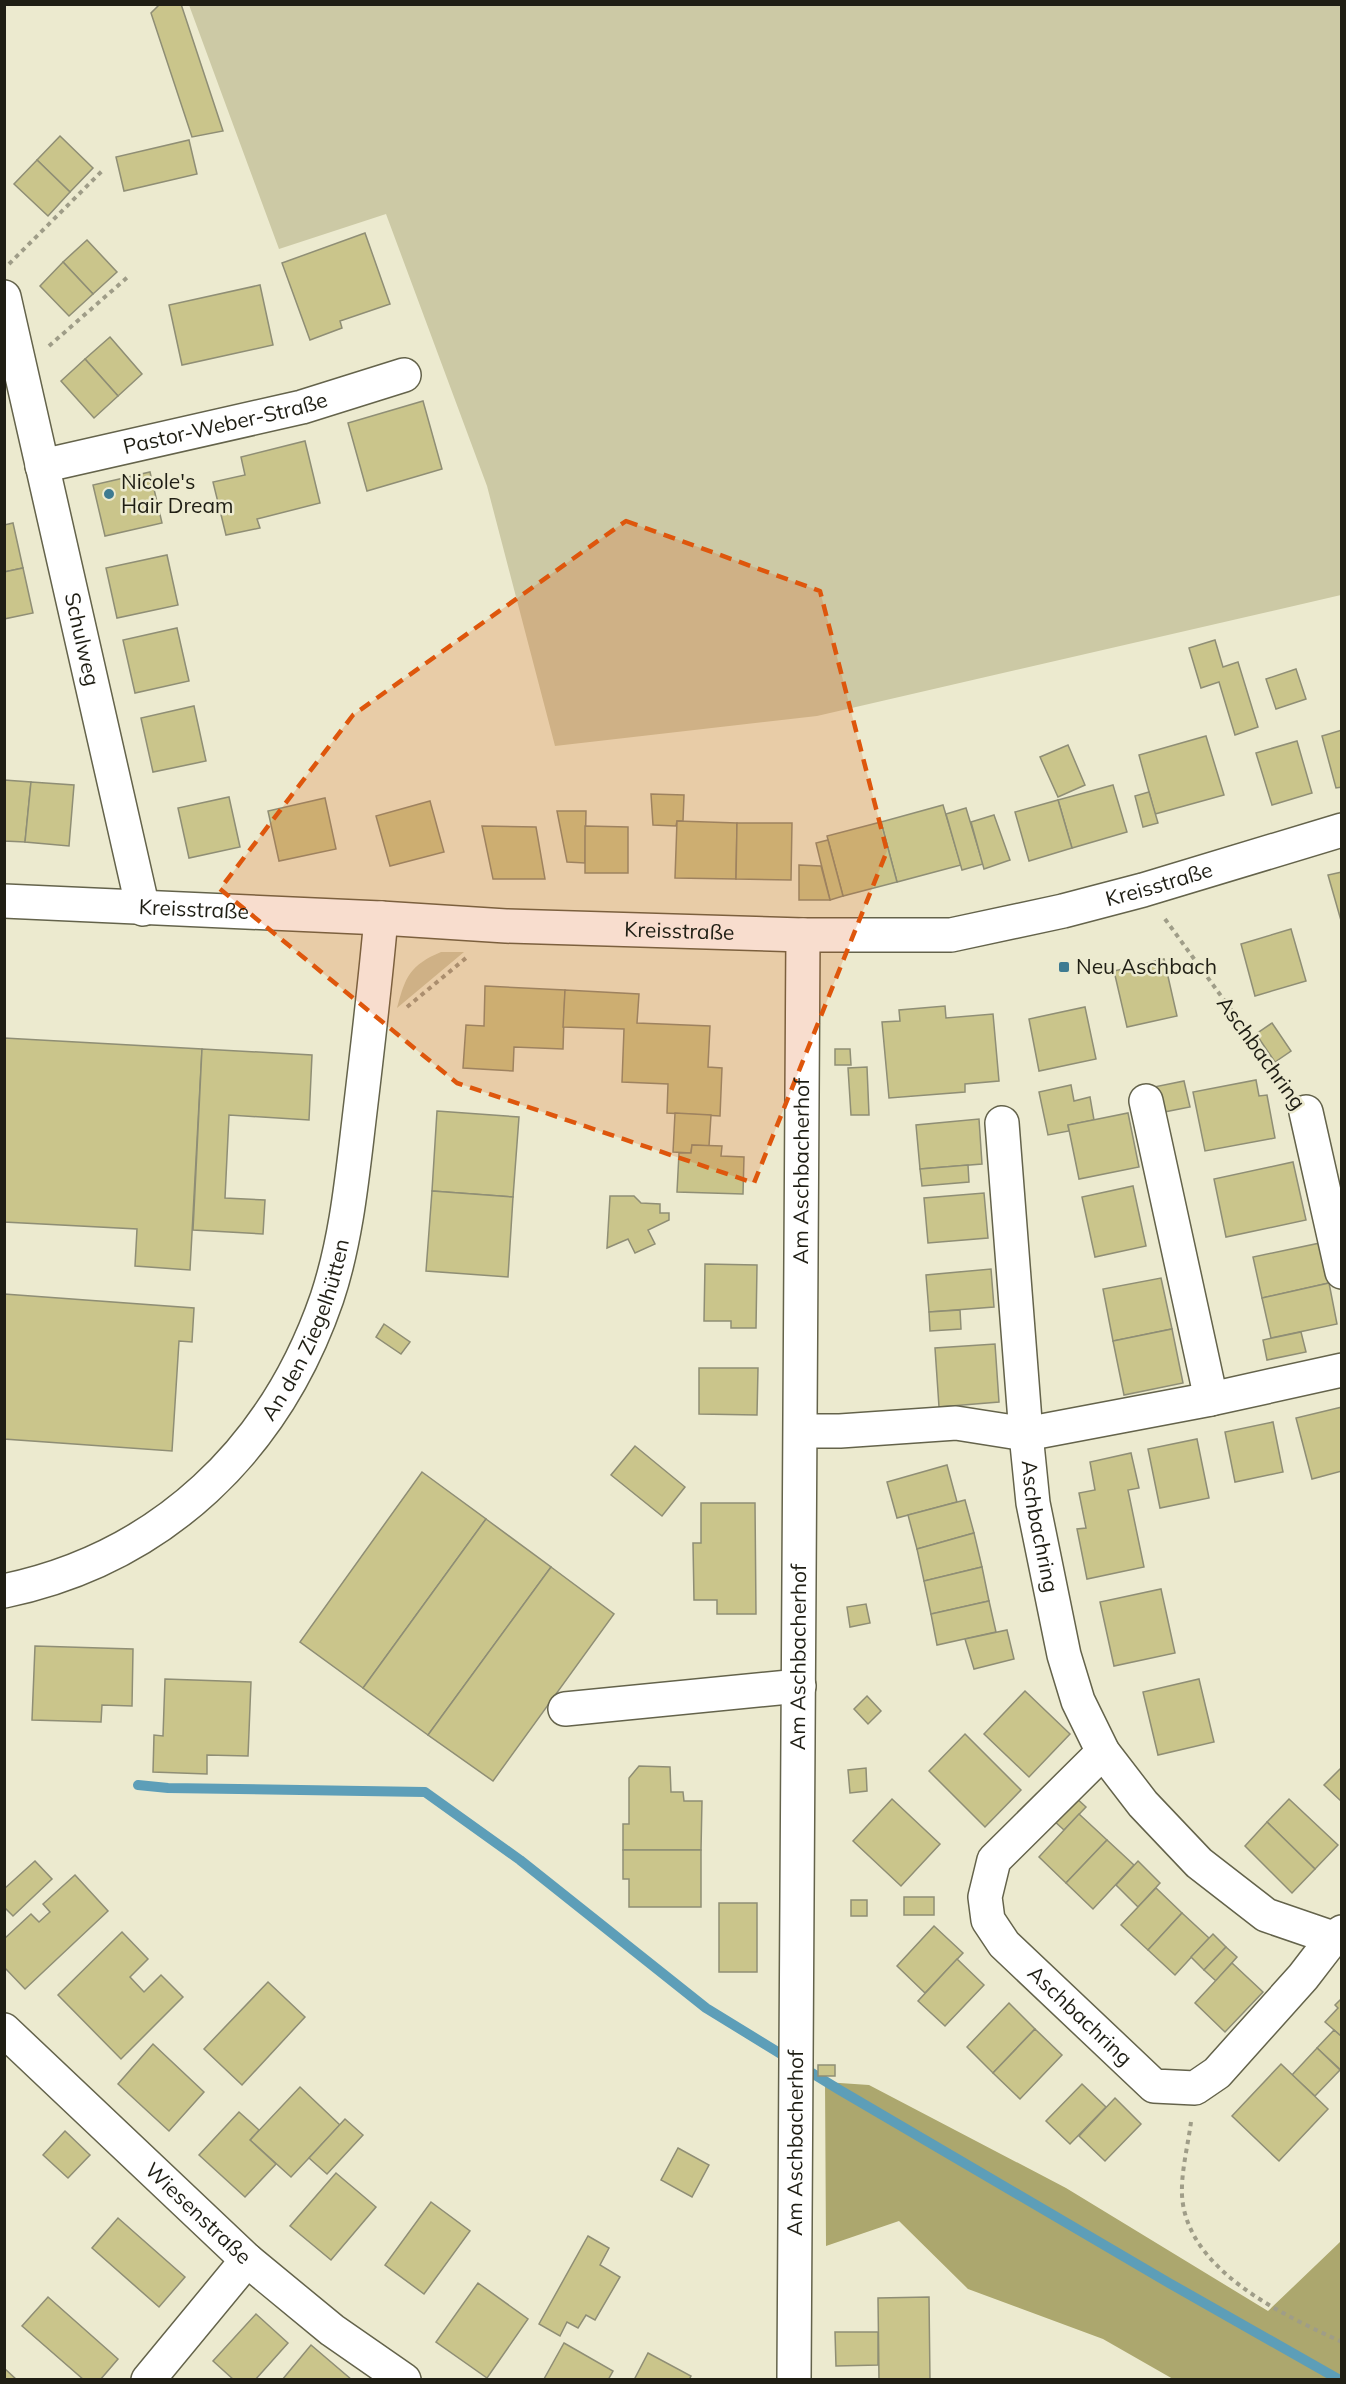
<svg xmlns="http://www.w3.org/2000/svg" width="1346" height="2384" font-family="Mulish,sans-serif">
  <rect width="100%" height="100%" fill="#eceacf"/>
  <!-- green -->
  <g fill="#ccc9a5">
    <path d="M189,5H1341V595L817,716L555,746L487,486L386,214L279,249Z"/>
    <path d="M441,952H464L397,1008C405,977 410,965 441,952Z"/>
  </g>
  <!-- forest -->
  <path fill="#aca76e" d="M825,2082L869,2085L1066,2188L1268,2311L1340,2242L1342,2243L1341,2379H1173L1103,2339L968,2289L899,2221L826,2246Z"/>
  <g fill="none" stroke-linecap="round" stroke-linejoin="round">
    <!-- stream -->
    <path stroke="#5d9eb8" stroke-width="10" d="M138,1785L168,1788L425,1792L520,1860L706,2008L838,2089L1169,2283L1340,2380"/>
  </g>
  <!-- building -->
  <g fill="#cac58b" stroke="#8f8e75" stroke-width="1.5">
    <path d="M160,4H181L223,131L192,137L151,13Z"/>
    <path d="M60,136L93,168L70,192L37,160Z"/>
    <path d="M189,140L197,174L124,191L116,157Z"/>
    <path d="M37,160L70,192L48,216L14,184Z"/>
    <path d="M365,233L390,304L340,321L342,328L310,340L282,263Z"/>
    <path d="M87,240L117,272L93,294L63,262Z"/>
    <path d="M63,262L93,294L69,316L40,286Z"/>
    <path d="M260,285L273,345L182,365L169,305Z"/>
    <path d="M110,337L142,374L118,396L85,359Z"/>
    <path d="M85,359L118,396L94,418L61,381Z"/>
    <path d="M423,401L442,469L367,491L348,423Z"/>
    <path d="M305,441L320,503L257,519L260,528L226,535L213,482L245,475L241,457Z"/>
    <path d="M150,472L162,523L105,536L93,485Z"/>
    <path d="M13,523L23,568L4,572V525Z"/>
    <path d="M167,555L178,605L117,618L106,568Z"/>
    <path d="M23,568L33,613L4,619V572Z"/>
    <path d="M177,628L189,681L135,693L123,640Z"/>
    <path d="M1215,640L1223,667L1238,662L1258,727L1235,735L1219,682L1201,688L1189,648Z"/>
    <path d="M1296,669L1306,699L1276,709L1266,679Z"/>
    <path d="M194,706L206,761L153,772L141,718Z"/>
    <path d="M1342,730V787L1336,788L1322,736Z"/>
    <path d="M1206,736L1224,795L1155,814L1139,755Z"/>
    <path d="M1297,741L1312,793L1272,805L1256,753Z"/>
    <path d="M1068,745L1085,785L1058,797L1040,757Z"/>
    <path d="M4,780L31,782L25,842L4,841Z"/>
    <path d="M31,782L74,785L69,846L25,842Z"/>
    <path d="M1113,785L1127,832L1072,848L1058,800Z"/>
    <path d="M1149,792L1158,823L1143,827L1135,796Z"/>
    <path d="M651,794L684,795L683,821H677L676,826L653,825Z"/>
    <path d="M229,797L240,847L189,858L178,808Z"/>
    <path d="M325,798L336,849L279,861L268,811Z"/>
    <path d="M1058,800L1072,848L1029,861L1015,812Z"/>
    <path d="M430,801L444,852L390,866L376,816Z"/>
    <path d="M943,805L961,865L897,882L881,822Z"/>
    <path d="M966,808L983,864L962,870L946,814Z"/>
    <path d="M557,811H586L585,863L567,862Z"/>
    <path d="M994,815L1010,860L984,869L971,822Z"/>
    <path d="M677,821L737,823L736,879L675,878Z"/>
    <path d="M881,822L897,882L843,896L827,836Z"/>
    <path d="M737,823H792L791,880L736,879Z"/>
    <path d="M482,826L536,827L545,879H493Z"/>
    <path d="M585,826L628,827V873H585Z"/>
    <path d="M828,840L843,896L830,900L816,843Z"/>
    <path d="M799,865L821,866L830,900H799Z"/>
    <path d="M1342,872V924L1328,875Z"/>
    <path d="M1291,929L1306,981L1255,996L1241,944Z"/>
    <path d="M1164,959L1177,1016L1127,1027L1114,971Z"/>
    <path d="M485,986L565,990L563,1049L514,1047L513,1071L463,1068L466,1025L484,1026Z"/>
    <path d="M565,990L639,994L637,1023L710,1026L708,1067L722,1068L720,1116L667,1113L668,1084L622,1082L624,1029L563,1027Z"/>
    <path d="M945,1006L946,1018L993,1014L999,1081L965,1084V1092L889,1098L882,1022L900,1021L899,1010Z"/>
    <path d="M1085,1007L1096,1059L1039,1071L1029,1019Z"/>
    <path d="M1272,1023L1291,1051L1275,1062L1256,1034Z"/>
    <path d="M4,1038L202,1049L190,1270L135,1266L137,1229L4,1222Z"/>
    <path d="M202,1049L312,1055L309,1120L229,1115L225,1198L265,1200L263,1234L193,1230Z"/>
    <path d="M835,1049H850L851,1065H835Z"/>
    <path d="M867,1067L869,1115H851L848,1068Z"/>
    <path d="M1256,1080L1259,1096L1267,1095L1275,1138L1205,1151L1193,1092Z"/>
    <path d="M1184,1081L1190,1107L1159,1113L1154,1087Z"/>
    <path d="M1071,1085L1074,1101L1090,1097L1094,1120L1068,1125L1069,1131L1048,1135L1039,1092Z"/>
    <path d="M437,1111L519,1117L513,1197L432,1191Z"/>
    <path d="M675,1113L711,1115L709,1146L692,1145L691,1153L673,1152Z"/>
    <path d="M1128,1113L1139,1167L1079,1179L1068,1125Z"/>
    <path d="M979,1119L982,1164L920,1169L916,1125Z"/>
    <path d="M692,1145L722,1146L721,1156L744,1157L743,1194L677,1192L679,1153H691Z"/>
    <path d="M1293,1162L1306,1220L1226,1237L1214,1179Z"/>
    <path d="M968,1165L969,1182L922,1186L920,1169Z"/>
    <path d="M1133,1186L1146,1246L1095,1257L1082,1197Z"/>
    <path d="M432,1191L513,1197L508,1277L426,1271Z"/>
    <path d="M984,1193L988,1238L928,1243L924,1198Z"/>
    <path d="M610,1196H634L641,1203L660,1204V1213H669V1220L648,1230L655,1244L635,1253L628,1239L607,1248Z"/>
    <path d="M1320,1243L1329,1283L1262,1298L1253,1257Z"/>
    <path d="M705,1264L757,1265L756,1328H731V1321H704Z"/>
    <path d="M991,1269L994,1307L929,1312L926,1275Z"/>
    <path d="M1161,1278L1172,1329L1113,1341L1103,1289Z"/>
    <path d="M1329,1283L1337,1324L1271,1338L1262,1298Z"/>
    <path d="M4,1294L194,1308L192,1342L179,1341L172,1451L4,1439Z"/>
    <path d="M960,1310L961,1329L930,1331L929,1312Z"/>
    <path d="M384,1324L410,1342L401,1354L376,1337Z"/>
    <path d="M1172,1329L1183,1383L1124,1395L1113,1341Z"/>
    <path d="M1301,1332L1306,1352L1267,1360L1263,1340Z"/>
    <path d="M995,1344L999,1402L939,1407L935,1348Z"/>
    <path d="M699,1368H758L757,1415L699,1414Z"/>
    <path d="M1342,1407V1471L1312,1479L1296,1418Z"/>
    <path d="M1273,1422L1283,1472L1235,1482L1225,1432Z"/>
    <path d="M1197,1439L1209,1498L1160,1508L1148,1449Z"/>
    <path d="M635,1446L685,1487L662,1516L611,1475Z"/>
    <path d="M1131,1453L1139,1488L1128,1490L1144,1567L1087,1579L1077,1529L1086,1528L1079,1493L1095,1490L1090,1462Z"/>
    <path d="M947,1465L957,1502L897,1518L887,1482Z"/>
    <path d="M422,1472L486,1519L363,1688L300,1642Z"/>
    <path d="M965,1500L974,1533L917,1549L908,1515Z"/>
    <path d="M701,1503H755L756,1614H717V1600H694L693,1543H701Z"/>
    <path d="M486,1519L551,1567L428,1735L363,1688Z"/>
    <path d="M974,1533L982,1567L924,1581L917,1549Z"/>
    <path d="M551,1567L614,1614L493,1781L428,1735Z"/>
    <path d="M982,1567L989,1601L931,1614L924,1581Z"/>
    <path d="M1161,1589L1175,1653L1114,1666L1100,1602Z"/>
    <path d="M989,1601L996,1632L937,1645L931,1614Z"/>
    <path d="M866,1604L870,1623L850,1627L847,1607Z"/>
    <path d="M1007,1630L1014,1659L974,1669L965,1639Z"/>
    <path d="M35,1646L133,1649L132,1706L102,1705L101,1722L32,1720Z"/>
    <path d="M165,1679L251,1682L248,1756L207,1755V1774L153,1772L154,1735L163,1736Z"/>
    <path d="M1199,1679L1214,1742L1158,1755L1143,1692Z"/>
    <path d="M1025,1691L1070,1734L1029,1777L984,1734Z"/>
    <path d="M867,1696L881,1711L868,1724L854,1709Z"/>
    <path d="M965,1734L1021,1790L985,1827L929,1771Z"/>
    <path d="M639,1766L670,1767L671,1792H683L684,1801H702L701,1850H623V1824H629V1778Z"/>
    <path d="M1342,1767V1802L1324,1785Z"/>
    <path d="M866,1768L867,1791L850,1793L848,1770Z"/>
    <path d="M1074,1796L1086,1807L1064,1830L1052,1819Z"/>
    <path d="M892,1799L940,1844L901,1886L853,1841Z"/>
    <path d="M1289,1799L1338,1845L1315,1869L1267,1822Z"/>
    <path d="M1079,1814L1107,1840L1066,1883L1039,1857Z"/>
    <path d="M1267,1822L1315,1869L1292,1893L1245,1846Z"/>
    <path d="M1107,1840L1134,1865L1093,1909L1066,1883Z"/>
    <path d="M623,1850H701V1907H629V1879H623Z"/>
    <path d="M35,1861L52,1879L13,1916L4,1907V1889Z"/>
    <path d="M1138,1861L1160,1883L1138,1907L1116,1885Z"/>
    <path d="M75,1875L108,1911L25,1989L4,1967V1939L31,1914L39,1922L50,1912L43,1904Z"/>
    <path d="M1156,1888L1182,1913L1148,1950L1121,1925Z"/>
    <rect x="904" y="1897" width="30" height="18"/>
    <rect x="851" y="1900" width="16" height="16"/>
    <rect x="719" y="1903" width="38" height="69"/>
    <path d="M1182,1913L1209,1938L1175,1975L1148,1950Z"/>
    <path d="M934,1926L963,1953L925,1993L897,1966Z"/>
    <path d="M122,1932L148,1959L130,1977L144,1992L161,1975L183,1997L121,2059L58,1995Z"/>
    <path d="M1213,1934L1226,1947L1204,1970L1191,1957Z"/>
    <path d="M1226,1947L1237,1957L1216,1981L1204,1970Z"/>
    <path d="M957,1959L984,1985L945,2026L918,2001Z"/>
    <path d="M1232,1963L1263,1992L1225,2032L1195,2003Z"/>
    <path d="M268,1982L305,2017L242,2085L204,2049Z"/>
    <path d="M1342,1998V2037L1325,2022L1338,2008L1335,2005Z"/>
    <path d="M1009,2003L1035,2029L993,2073L967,2047Z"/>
    <path d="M1035,2029L1062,2055L1020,2099L993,2073Z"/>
    <path d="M1334,2030L1342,2037V2071L1317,2048Z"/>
    <path d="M153,2044L204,2092L169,2131L118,2084Z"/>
    <path d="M1317,2048L1340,2070L1315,2096L1292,2075Z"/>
    <path d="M1281,2064L1328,2109L1279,2161L1232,2116Z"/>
    <rect x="818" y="2065" width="17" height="11"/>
    <path d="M1082,2084L1106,2107L1070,2144L1046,2121Z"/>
    <path d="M300,2087L340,2125L291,2177L250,2140Z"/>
    <path d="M1115,2098L1141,2124L1105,2161L1079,2136Z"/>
    <path d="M239,2112L259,2130L250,2140L276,2164L245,2197L199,2155Z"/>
    <path d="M345,2119L363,2135L327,2174L309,2158Z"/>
    <path d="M65,2131L90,2155L68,2178L43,2155Z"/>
    <path d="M678,2148L709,2165L692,2197L661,2180Z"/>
    <path d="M336,2173L376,2207L331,2260L290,2226Z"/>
    <path d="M431,2202L470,2231L424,2294L385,2265Z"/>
    <path d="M118,2218L185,2277L159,2307L92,2248Z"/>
    <path d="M588,2236L609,2248L600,2265L620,2277L595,2320L586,2315L578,2328L567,2322L560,2336L539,2324Z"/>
    <path d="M478,2283L528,2319L487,2378L436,2342Z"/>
    <path d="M48,2297L118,2359L100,2380H84L22,2326Z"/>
    <path d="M929,2297L930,2380H879L878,2298Z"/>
    <path d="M256,2314L288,2343L255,2380H234L213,2361Z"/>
    <path d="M835,2332H878V2365L836,2366Z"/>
    <path d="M564,2343L613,2371L608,2380L544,2379Z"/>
    <path d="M311,2345L352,2380H282Z"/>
    <path d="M648,2353L691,2376L689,2380H634Z"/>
    <path d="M4,2368L17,2380H4Z"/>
  </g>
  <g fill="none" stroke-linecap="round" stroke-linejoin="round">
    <!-- minor casing -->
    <g stroke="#64634b" stroke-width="36">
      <g id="minor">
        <path id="s1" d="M4,297L143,909"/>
        <path id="s2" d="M42,466L302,407L404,375"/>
        <path id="s3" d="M4,901L381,918L506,926L803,935H951L1063,911L1143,890L1342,830"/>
        <path d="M1146,1101L1211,1399"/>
        <path d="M1306,1112L1342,1272"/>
        <path id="s4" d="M1342,1370L1211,1399L1026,1434L1033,1503L1064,1655L1078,1701L1103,1752L1143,1804L1199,1863L1266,1915L1333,1938L1342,1932"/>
        <path d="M801,1431H840L956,1423L1026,1434L1002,1123"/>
        <path id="s5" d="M4,1591C162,1558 275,1449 327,1298C346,1241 352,1179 359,1120C367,1053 375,985 381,918"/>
        <path d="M565,1709L799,1686"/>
        <path id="s6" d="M1103,1752L994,1860L985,1897L988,1920L1004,1944L1154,2086L1195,2088L1217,2073L1303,1977L1333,1938"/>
        <path id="s7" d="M4,2030L247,2260L332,2330L404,2380"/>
        <path d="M148,2380L247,2260"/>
        <path id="s8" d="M794,2380L803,935"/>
      </g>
    </g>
    <!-- path -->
    <g stroke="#9f9d88" stroke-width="4" stroke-dasharray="4.5 4.5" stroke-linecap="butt">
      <path d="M9,264L102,171"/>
      <path d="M49,346L130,275"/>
      <path d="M1165,919L1286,1085"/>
      <path d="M407,1007L466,958"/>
      <path d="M1191,2122C1188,2145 1181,2172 1182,2195C1186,2270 1283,2315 1342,2342"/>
    </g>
    <!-- minor -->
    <use href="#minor" stroke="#fff" stroke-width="33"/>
  </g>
  <!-- marked area -->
  <path fill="#de560c" fill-opacity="0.2" stroke="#de560c" stroke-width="4.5" stroke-dasharray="12 8" stroke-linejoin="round" d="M626,521L820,591L887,851L754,1183L457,1083L220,889L353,715Z"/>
  <!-- markers -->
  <g fill="#3e7b91" stroke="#eceacf" stroke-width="2">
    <circle cx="109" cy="494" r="6"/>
    <rect x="1058" y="961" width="12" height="12" rx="3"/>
  </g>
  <g text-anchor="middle" stroke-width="5" stroke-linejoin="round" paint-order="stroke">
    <!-- street labels -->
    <g font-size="21" fill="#1f1e14" stroke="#eceacf">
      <text dy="7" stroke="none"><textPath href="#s2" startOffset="188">Pastor-Weber-Straße</textPath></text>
      <text dy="7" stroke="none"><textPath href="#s1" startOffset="351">Schulweg</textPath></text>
      <text dy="7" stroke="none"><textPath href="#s3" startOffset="1162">Kreisstraße</textPath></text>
      <text dy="7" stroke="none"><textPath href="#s3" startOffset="190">Kreisstraße</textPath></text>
      <text dy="7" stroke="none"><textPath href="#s3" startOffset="676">Kreisstraße</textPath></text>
      <text transform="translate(1261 1053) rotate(54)" y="7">Aschbachring</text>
      <text dy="7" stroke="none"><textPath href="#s8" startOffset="1209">Am Aschbacherhof</textPath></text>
      <text dy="7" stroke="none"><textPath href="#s5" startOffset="420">An den Ziegelhütten</textPath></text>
      <text dy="7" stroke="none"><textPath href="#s4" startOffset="416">Aschbachring</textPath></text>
      <text dy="7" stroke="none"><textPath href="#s8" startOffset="723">Am Aschbacherhof</textPath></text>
      <text dy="7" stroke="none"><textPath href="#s6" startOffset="348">Aschbachring</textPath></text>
      <text dy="7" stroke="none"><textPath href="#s8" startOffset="237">Am Aschbacherhof</textPath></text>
      <text dy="7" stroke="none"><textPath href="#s7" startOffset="267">Wiesenstraße</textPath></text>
    </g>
    <!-- poi labels -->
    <g font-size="21" fill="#1f1e14" stroke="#eceacf" text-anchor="start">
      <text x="121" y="489">Nicole's<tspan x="121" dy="24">Hair Dream</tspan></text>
      <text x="1076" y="974">Neu Aschbach</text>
    </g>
  </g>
  <!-- border -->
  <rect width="1346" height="2384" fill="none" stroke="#1f1e14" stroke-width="12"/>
</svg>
